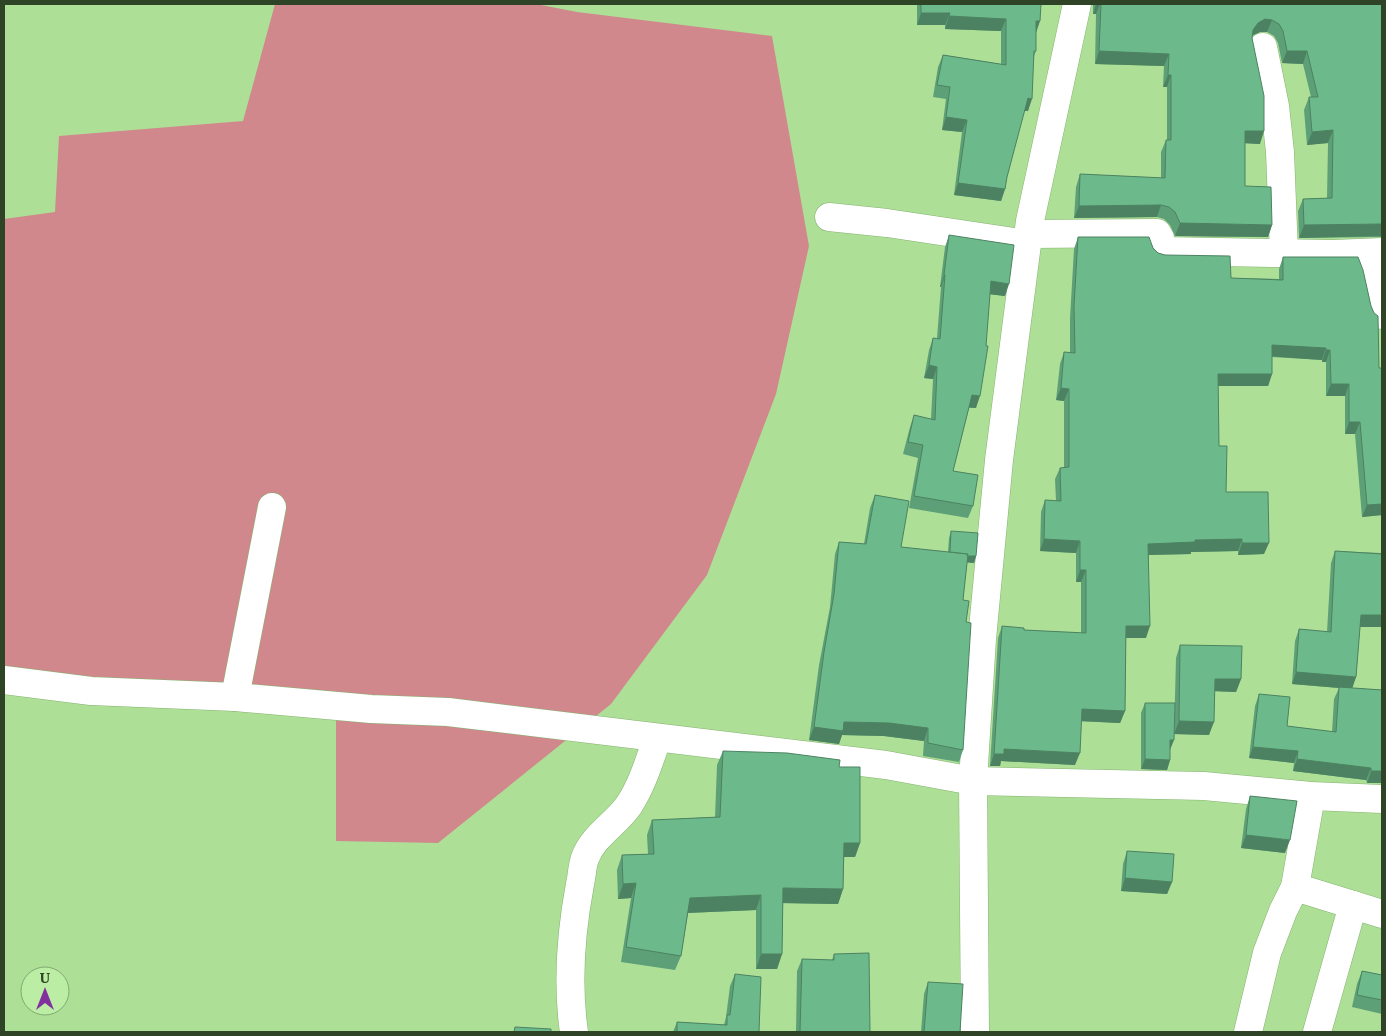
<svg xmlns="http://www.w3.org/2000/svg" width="1386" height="1036" font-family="'IBM Plex Serif',serif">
  <rect width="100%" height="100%" fill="#aedf97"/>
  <!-- green -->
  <path fill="#d0888c" d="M275,4H536L577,12L772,36L809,246L776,394L707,575L611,704L438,843L336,841V714L4,686V219L55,212L59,136L243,121Z"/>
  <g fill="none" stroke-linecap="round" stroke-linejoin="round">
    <!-- minor casing -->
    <g stroke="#84b36e" stroke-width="29">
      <g id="minor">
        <path d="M1263,47L1275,106L1280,152L1284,253"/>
        <path d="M829,217L887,223L1027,244"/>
        <path d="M1029,234L1157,233L1160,238L1161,251H1163L1333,254L1382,252"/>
        <path d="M1364,253L1374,277L1382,315"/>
        <path d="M4,680L91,691L235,697L371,709L448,712L886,765L973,781L1204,786L1311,796L1382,799"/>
        <path d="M235,697L272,507"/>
        <path d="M1295,887L1382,914"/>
        <path d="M574,1032C567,984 571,932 580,884C582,876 582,866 585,858C593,836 616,824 629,805C642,785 649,762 657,739"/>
        <path d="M975,1032L973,781L982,639L999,460L1030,221L1077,4"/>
        <path d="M1248,1032L1267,953L1283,911L1295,887L1311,796"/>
        <path d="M1317,1032L1353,905"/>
      </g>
    </g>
    <!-- minor -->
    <use href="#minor" stroke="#fff" stroke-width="28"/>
  </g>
  <!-- wall -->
  <g fill="#5da078">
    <path d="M917,4H1041L1036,32V51L1034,56L1028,111H1024L1007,177L1005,189L1001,201L954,195L962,132L942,130L946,99L933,97L938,67L943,55L1001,64V31L945,29V25H917Z"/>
    <path d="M1093,4H1382V237L1299,238L1298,211L1303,199L1327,198L1328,143L1307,145L1304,110L1309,97H1311L1303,64L1282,63L1278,43L1274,36L1267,32H1260L1252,36L1260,144L1245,143V186L1272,225L1268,237L1175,236L1170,225L1164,219L1157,217L1074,218L1076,187L1080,174L1161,178V152L1166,140H1167V87H1163L1164,66L1095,64L1096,14H1093Z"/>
    <path d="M949,235L1005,296L990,294L976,408H969L953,471L973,506L968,518L909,508L918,458L903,454L910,427L914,415L931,419L933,379L924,378L929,350L933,338H937L941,287H940L945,247Z"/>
    <path d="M1078,237L1153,248L1158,253L1231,278L1279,279V269L1283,257L1379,368H1382V515L1362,517L1355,434H1345V396H1326V362H1322V360L1272,357V374L1268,386H1218L1219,446L1226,492L1264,554L1238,555V551L1191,552V554L1149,555L1146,638H1126L1125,711L1120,723L1081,721L1075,765L1001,761L1000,766H990L998,638L1002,626L1024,630L1081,633V582H1076V553L1040,551L1041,512L1045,500L1056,501L1055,479L1060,468L1064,467V401L1056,400L1060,364L1064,352H1070V318L1074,249Z"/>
    <path d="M875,495L901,547L948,552L949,538L951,531L976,556L974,563L967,562L963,600L966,622L963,750L959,762L923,756L924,741L884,736L842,735L839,744L809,740L819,665L830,607L835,554L839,542L864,544L870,508Z"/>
    <path d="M1382,549V627H1360L1356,677L1352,688L1382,690V783H1367L1366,780L1293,771L1294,763L1249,758L1255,706L1259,694L1287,726L1332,732L1334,699L1339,688L1292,684L1295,641L1299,629L1327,632L1331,563L1335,551L1381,553Z"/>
    <path d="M1180,645L1241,679L1236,692L1214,691L1209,735L1174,734L1176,658Z"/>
    <path d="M1145,703L1170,750V760L1167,770L1141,769V713Z"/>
    <path d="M723,751L839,767L860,843L855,857H844L843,889L838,904L783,903L782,954L777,969H756V910L688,913L681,956L675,970L621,962L631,898L618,899L617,870L622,855L648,854L647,835L652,820L715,817L717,765Z"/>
    <path d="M1250,796L1285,853L1241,848L1246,809Z"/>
    <path d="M1127,851L1172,882L1167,894L1121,891L1123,864Z"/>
    <path d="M834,954L870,1032H796L797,971L802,959L832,960Z"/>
    <path d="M1362,971L1382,975V1014L1352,1007L1357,984Z"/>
    <path d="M735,974L759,1032H673L677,1022L724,1025L726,1017L730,986Z"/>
    <path d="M928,982L960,1032H921L924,994Z"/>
  </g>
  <!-- shaded-wall -->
  <g fill="#4c8261">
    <path d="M1096,4H1100L1096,14H1093Z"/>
    <path d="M921,13H950L945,25H917Z"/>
    <path d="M949,16L1006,19L1001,31L945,29Z"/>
    <path d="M1265,19L1272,20L1267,32H1260L1253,35L1248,43L1253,30L1258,23Z"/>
    <path d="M1036,21H1040L1036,33Z"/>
    <path d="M1099,51L1169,54L1164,66L1095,64Z"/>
    <path d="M1287,51H1307L1303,64L1282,63Z"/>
    <path d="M1168,75H1171L1167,87H1163Z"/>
    <path d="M1028,98L1032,99L1028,111H1023Z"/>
    <path d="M946,117L967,120L962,132L942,130Z"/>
    <path d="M1333,130L1328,143L1307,145L1312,132Z"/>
    <path d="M1245,131H1264L1260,144L1240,143Z"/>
    <path d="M958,183L1005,189L1001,201L954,195Z"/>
    <path d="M1161,205L1157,217L1074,218L1079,206Z"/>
    <path d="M1180,223L1272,225L1268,237L1175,236Z"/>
    <path d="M1382,224V236L1299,238L1304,225Z"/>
    <path d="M944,275H945L941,287H940Z"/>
    <path d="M991,281L1009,284L1005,296L987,294Z"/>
    <path d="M1272,345L1326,348L1322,360L1268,356Z"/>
    <path d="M1326,350H1330L1326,362H1322Z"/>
    <path d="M929,365L937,367L933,379L924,378Z"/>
    <path d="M1218,374H1272L1268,386H1214Z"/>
    <path d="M1331,384H1349L1345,396H1326Z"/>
    <path d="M1061,388L1069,389L1064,401L1056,400Z"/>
    <path d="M972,395L980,396L976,408L968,407Z"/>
    <path d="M1349,422H1360L1355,434H1345Z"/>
    <path d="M1382,504V515L1362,517L1367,505Z"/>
    <path d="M1044,539L1080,541L1076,553L1040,551Z"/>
    <path d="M1242,539L1238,551L1191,552V554L1144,555L1148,544L1195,540Z"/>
    <path d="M1242,543H1269L1264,554L1238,555Z"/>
    <path d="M950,555L976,556L974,563L948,561Z"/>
    <path d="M1080,570H1086L1081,582H1076Z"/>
    <path d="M1361,615H1382V627H1357Z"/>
    <path d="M1126,626H1150L1146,638H1122Z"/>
    <path d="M1296,672L1356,677L1352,689L1292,684Z"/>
    <path d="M1215,679H1241L1236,692L1210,691Z"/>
    <path d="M1082,709L1125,711L1120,723L1077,721Z"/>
    <path d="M1179,721L1214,722L1209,735L1174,734Z"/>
    <path d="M844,722L889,723L928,728L924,741L884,736L842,735L839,744L809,740L814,727Z"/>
    <path d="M1170,740H1174L1170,750Z"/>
    <path d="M1253,747L1298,751L1294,763L1249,758Z"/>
    <path d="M1004,749L1080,753L1075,765L1001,761L1000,766H990L994,754Z"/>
    <path d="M1145,759L1170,760L1167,770L1141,769Z"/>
    <path d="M1297,759L1371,768L1366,780L1293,771Z"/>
    <path d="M1371,771H1382V783H1367Z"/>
    <path d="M1246,835L1290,840L1285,853L1241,848Z"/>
    <path d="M844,843H860L855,857H838Z"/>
    <path d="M1125,878L1172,882L1167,894L1121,891Z"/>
    <path d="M636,883L631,898L618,899L623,884Z"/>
    <path d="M783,888L843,889L838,904L777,903Z"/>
    <path d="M761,895L756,910L685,913L690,898Z"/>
    <path d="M761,954H782L777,969H756Z"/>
  </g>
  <!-- building -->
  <g fill="#6cba8b" stroke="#4c8261">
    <path d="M921,4H1041L1040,21H1036V51H1034L1032,99L1028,98L1007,177L1005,189L958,183L967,120L946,117L950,87L937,85L943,55L1006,65V19L949,16L950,13H921Z"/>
    <path d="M1101,4H1382V224L1304,225L1303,199L1332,198L1333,130L1312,132L1309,97H1318L1307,51H1287L1283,31L1279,24L1272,20L1265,19L1258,23L1253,30L1252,38L1264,96V131H1245V186L1271,187L1272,225L1180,223L1175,212L1169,207L1161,205L1079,206L1080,174L1165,178L1166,140H1171V75H1168L1169,54L1099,51Z"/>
    <path d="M949,235L1014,245L1009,284L991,281L986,346H988L980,396L972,395L953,471L978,475L973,506L914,496L923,445L908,442L914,415L935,420L937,367L929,365L933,338L940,339L945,275H944Z"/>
    <path d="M1078,237H1149L1153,248L1158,253L1165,255L1230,256L1231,278L1283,280V257H1358L1363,270L1371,306L1374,313L1378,316L1379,368H1382V504L1367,505L1360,422H1349V384H1331L1330,350H1326V348L1272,345V374H1218L1219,446H1227L1226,492H1268L1269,543H1242V539L1195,540V542L1148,544L1150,626H1126L1125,711L1082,709L1080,753L1004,749V754H994L1002,626L1024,628V630L1086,633V570H1080V541L1044,539L1045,500L1061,501L1060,468L1069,467V389L1061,388L1064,352L1075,353L1074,306Z"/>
    <path d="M875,495L909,501L901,547L968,554L963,600L969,601L966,622L971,623L963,750L928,743V728L889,723L844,722L843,731L814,727L824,652L834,594L839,542L866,544Z"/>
    <path d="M951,531L978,533L976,556H967L968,554L950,552Z"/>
    <path d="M1335,551L1382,554V553V615H1361L1356,677L1296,672L1299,629L1331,632Z"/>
    <path d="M1180,645L1242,646L1241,679H1215L1214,722L1179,721Z"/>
    <path d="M1339,687L1382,690V771H1371V768L1297,759L1298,751L1253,747L1259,694L1290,697L1287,726L1336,732Z"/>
    <path d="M1145,703H1175L1174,740H1170V760L1145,759Z"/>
    <path d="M723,751L787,753L840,760L839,767H860V843H844L843,889L783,888L782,954H761V895L690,898L681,956L626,947L636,883L623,884L622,855L654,854L652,820L720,817Z"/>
    <path d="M1250,796L1297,801L1290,840L1246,835Z"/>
    <path d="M1127,851L1174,854L1172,882L1125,878Z"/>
    <path d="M869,953L870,1032H800L802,959L834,960V954Z"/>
    <path d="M1362,971L1382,975V1000L1357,995Z"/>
    <path d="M735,974L761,977L759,1032H677V1022L727,1025V1015H730Z"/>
    <path d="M928,982L963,984L960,1032H924Z"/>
    <path d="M515,1027L551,1029V1032H514Z"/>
  </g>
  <!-- border -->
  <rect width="1386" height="1036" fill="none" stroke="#2f4326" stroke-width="10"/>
  <!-- north arrow -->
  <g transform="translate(45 991)"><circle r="24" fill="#bbeda4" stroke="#83a972"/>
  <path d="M0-4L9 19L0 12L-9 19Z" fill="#83309f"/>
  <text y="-8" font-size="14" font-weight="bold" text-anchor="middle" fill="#2f4326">U</text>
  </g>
</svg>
